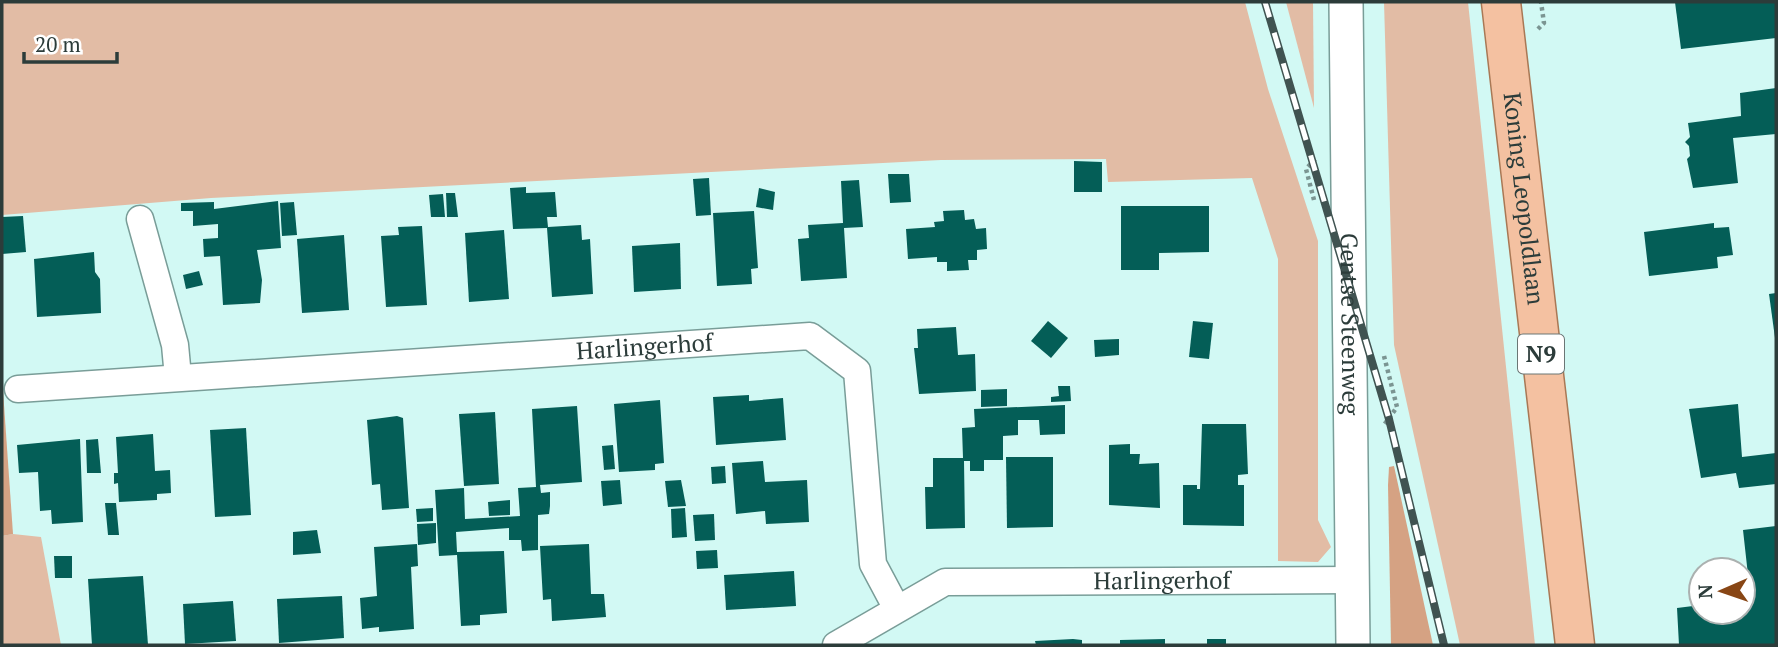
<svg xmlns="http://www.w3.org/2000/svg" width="1778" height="647" font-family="'PT Serif',serif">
  <rect width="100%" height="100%" fill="#d2f9f4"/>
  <!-- green -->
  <g fill="#e2bca5">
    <path d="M2,2H1245L1268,89L1318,241V520L1331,547L1318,562L1278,561V259L1252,178L1108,182L1106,159L941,160L211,198L2,215Z"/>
    <path d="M1286,2H1313L1314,108Z"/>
    <path d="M1384,2H1468L1535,645H1460L1394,345Z"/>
    <path d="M13,534L41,537L61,645H2V536Z"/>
  </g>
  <!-- forest -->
  <g fill="#d5a283">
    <path d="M2,376L13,534L2,536Z"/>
    <path d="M1394,466L1433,645H1391L1388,485L1389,467Z"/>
  </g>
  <!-- building -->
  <g fill="#045e57">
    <path d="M1675,2H1776V38L1681,49Z"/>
    <path d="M1776,88V134L1733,138L1738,183L1693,188L1687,159L1690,156L1689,146L1685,142L1690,137L1688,123L1741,116L1740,93Z"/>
    <path d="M1074,161L1102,162V192H1074Z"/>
    <path d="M888,174H909L911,202L890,203Z"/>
    <path d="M709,178L711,215L696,216L693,179Z"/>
    <path d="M859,180L863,227L844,228L847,278L801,281L798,239L809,238L808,225L843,223L841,181Z"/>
    <path d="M526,187V193L555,192L557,217H547L548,227L581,225L582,240L590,239L593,294L552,297L547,228L513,229L510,188Z"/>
    <path d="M759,188L775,192L773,210L756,207Z"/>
    <path d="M446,193H455L458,217H447Z"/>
    <path d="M443,194L445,217H431L429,195Z"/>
    <path d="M278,201L281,248L257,250L262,280L260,303L223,305L220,256L204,257L203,239L218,238V224L193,226V211H181V203L214,202V209Z"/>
    <path d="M294,202L297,235L282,236L280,203Z"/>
    <path d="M1121,206H1209V252L1159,253V270H1121Z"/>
    <path d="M964,210L965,220L974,219L976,229L986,228L987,249L977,250V260H968L969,270L947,271V262H937V257L908,259L906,229L935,227L934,222L944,221L943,211Z"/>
    <path d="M754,211L758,268L751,269L752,284L717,286L713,213Z"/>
    <path d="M23,216L26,252L2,254V217Z"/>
    <path d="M1714,223V228L1729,227L1733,255L1717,257L1718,268L1649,276L1644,232Z"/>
    <path d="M422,226L427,305L386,307L381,236L399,235L398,227Z"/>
    <path d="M504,230L509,299L469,302L465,233Z"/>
    <path d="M344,235L349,310L302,313L297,239Z"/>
    <path d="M680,243L681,289L634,292L632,246Z"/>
    <path d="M94,252L95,272L100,279L101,313L37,317L34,259Z"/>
    <path d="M199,271L203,285L186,289L183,275Z"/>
    <path d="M1776,293V338H1775L1769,294Z"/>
    <path d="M1048,321L1068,338L1051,358L1031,341Z"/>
    <path d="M1193,321L1213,323L1209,359L1189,357Z"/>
    <path d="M956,327L958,355L975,354L976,391L919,394L914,348H918L917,329Z"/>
    <path d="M1119,339V355L1095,357L1094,340Z"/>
    <path d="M1058,386H1070L1071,401L1051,402V397L1059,396Z"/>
    <path d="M1007,389V406L981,407V390Z"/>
    <path d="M749,395V401L783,398L786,440L716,445L713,397Z"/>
    <path d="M660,400L664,463L655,464V470L619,472L614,404Z"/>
    <path d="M1738,404L1742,457L1776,453V484L1739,488L1736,473L1701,478L1689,409Z"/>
    <path d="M1065,405V434L1040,435L1039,420H1018V435L1003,436V460H984V471H970V461H964L965,528L926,529L925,487H933V458H963L962,428L975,427L974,409Z"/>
    <path d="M577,406L582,482L540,485L541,493L550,492V506L549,514L538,515V550L522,551L521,540H509V528L456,532L457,552L504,551L507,613L480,615V625L461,626L457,555L439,556L435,490L464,488L465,519L520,516L518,488L536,487L532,409Z"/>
    <path d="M495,412L499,484L464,486L459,414Z"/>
    <path d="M397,416L403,418L409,508L382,510L380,484L372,485L367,420Z"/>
    <path d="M1202,424H1246L1248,474L1238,475V485H1244V526L1183,525V485H1197V489H1200Z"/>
    <path d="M246,428L251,515L215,517L210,430Z"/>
    <path d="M153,434L155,471L170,470L171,493L157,494V500L119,502L118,483L114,484V473H118L116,437Z"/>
    <path d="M80,439L83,522L52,524L51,510L40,511L38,472L19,473L17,445Z"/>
    <path d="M98,439L101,473H87L86,440Z"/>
    <path d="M1130,444V454H1140L1139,464L1159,463L1160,508L1109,505V445Z"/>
    <path d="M613,445L615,469L604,470L602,446Z"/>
    <path d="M1006,457H1053V527L1007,528Z"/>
    <path d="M763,461L765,482L807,480L809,522L766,524L765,511L736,514L732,463Z"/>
    <path d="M725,466L726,483L712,484L711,467Z"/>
    <path d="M620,480L622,504L603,506L601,481Z"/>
    <path d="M681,480L686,506L668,507L665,481Z"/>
    <path d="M510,500V515L489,516L488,502Z"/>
    <path d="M105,503H116L119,535H108Z"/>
    <path d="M433,508V521L417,522L416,509Z"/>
    <path d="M685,508L687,537L672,538L671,509Z"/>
    <path d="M714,514L715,540L695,541L693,515Z"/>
    <path d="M436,523V543L418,545L417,524Z"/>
    <path d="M1776,526V645H1679L1677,608L1701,605V612H1743V603L1751,602L1743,530Z"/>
    <path d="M317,530L321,553L293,555V532Z"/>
    <path d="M417,544L418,566L411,567L414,629L379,632V627L362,629L360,598L377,596L374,547Z"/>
    <path d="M589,544L591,594H604L606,617L552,621L551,599L543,600L540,546Z"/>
    <path d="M717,550L718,568L697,569L696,551Z"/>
    <path d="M54,556H72V578H55Z"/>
    <path d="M794,571L796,606L726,610L724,575Z"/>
    <path d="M143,576L148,645H92L88,579Z"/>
    <path d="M342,596L344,638L279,643L277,599Z"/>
    <path d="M233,601L236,641L185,644L183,604Z"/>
    <path d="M1073,639L1082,640V645H1036L1035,641Z"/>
    <path d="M1165,639V645H1120V640Z"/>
    <rect x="1207" y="639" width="19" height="6"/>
  </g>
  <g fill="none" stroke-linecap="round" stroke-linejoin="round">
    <!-- minor casing -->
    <g stroke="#799d98" stroke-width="29">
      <g id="minor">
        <path d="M140,219L175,345L178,377"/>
        <path id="s1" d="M18,389L810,336L857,371L873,564L897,609"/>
        <path id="s2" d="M836,645L945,582L1352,580"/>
      </g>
    </g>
    <!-- tertiary casing -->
    <g stroke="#799d98" stroke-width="36">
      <g id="tertiary">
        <path id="s3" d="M1346,2L1353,645"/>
      </g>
    </g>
    <!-- primary casing -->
    <g stroke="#a97855" stroke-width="41">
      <g id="primary">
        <path id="s4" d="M1501,2L1575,645"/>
      </g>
    </g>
    <!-- path -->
    <g stroke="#7b9592" stroke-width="4.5" stroke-dasharray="3.5 3.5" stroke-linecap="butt">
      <path d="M1538,29L1544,23L1541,2"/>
      <path d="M1314,200L1306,169L1316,158"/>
      <path d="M1384,356L1397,407L1384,425"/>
    </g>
    <!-- minor -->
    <use href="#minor" stroke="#fff" stroke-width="26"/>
    <!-- tertiary -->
    <use href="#tertiary" stroke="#fff" stroke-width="33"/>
    <!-- primary -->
    <use href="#primary" stroke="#f4c1a1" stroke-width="38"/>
    <!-- rail casing -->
    <g stroke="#405351" stroke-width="8">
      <path id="rail" d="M1265,2L1389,419L1444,645"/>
    </g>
    <!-- rail -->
    <use href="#rail" stroke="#fff" stroke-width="5" stroke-dasharray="16" stroke-linecap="butt"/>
  </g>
  <g text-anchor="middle" stroke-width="7" stroke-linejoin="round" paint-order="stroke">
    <!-- shield labels -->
    <rect fill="#fff" stroke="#6b7675" stroke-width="2" x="1518" y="334.5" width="46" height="39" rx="5"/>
    <g font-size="23" font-weight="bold" fill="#2c3c3a">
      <text x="1541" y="362">N9</text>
    </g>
    <!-- street labels -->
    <g font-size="24" fill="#2c3c3a" stroke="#fff">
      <text dy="8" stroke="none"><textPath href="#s4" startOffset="198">Koning Leopoldlaan</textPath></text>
      <text dy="8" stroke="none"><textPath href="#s3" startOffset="322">Gentse Steenweg</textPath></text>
      <text dy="8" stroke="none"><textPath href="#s1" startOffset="628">Harlingerhof</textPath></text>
      <text dy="8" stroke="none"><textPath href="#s2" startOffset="343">Harlingerhof</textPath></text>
    </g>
  </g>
  <!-- border -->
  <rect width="1778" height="647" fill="none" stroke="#2c3c3a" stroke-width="7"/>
  <!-- north arrow -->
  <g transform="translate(1722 591) rotate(268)"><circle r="33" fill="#ffffff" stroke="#abb1b0" stroke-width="2"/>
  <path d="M0-5L12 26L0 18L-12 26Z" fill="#884615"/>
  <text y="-10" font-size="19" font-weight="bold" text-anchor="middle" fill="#2c3c3a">N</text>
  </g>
  <!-- scale -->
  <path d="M24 52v10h93v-10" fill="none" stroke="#2c3c3a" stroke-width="3.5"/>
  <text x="35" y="52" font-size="21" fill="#2c3c3a" stroke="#ffffff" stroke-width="5" paint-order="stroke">20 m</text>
</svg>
